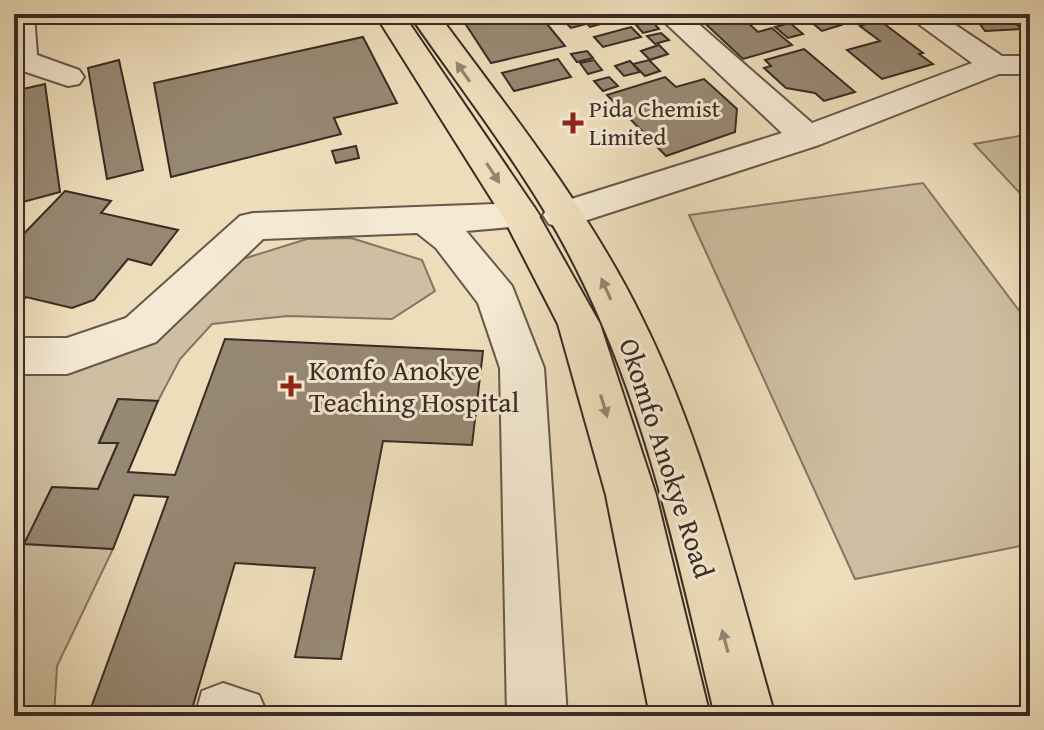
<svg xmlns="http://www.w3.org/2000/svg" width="1044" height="730" font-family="'Gentium Book Plus',serif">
  <rect width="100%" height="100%" fill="#edb"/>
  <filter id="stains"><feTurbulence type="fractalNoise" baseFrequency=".0025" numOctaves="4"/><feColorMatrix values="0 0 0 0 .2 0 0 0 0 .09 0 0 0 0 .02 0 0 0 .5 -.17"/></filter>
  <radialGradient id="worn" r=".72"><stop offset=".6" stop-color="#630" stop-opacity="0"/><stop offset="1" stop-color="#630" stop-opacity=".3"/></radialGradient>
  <!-- green -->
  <g fill="#cfbfa2" stroke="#847564" stroke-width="2">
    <path d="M1030,134V204L974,144Z"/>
    <path d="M923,183L1030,325V544L855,579L689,215Z"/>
    <path d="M351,238L422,260L435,291L392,319L288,316L212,324L180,359L158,401L118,399L99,442L118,443L98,489L52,487L25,544L113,549L57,666L54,716H14V373L71,371L233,262L307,239Z"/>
  </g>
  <!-- building -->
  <g fill="#978873" stroke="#392b25" stroke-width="2">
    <path d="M459,14H539L565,46L491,63Z"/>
    <path d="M557,14H576L586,24L571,28Z"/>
    <path d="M578,14H633L634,15L590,27Z"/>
    <path d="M695,14H753L758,18L746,21L758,32L772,28L792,45L743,59Z"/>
    <path d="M760,14H779L785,20L769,24Z"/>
    <path d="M827,14L841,25L822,31L806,18Z"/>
    <path d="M833,14H878L845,23Z"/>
    <path d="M1009,15L1021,29L985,31L974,16Z"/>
    <path d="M879,20L923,53L919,54L933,64L882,79L847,50L880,41L860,26Z"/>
    <path d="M652,21L659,29L643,33L636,25Z"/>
    <path d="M790,23L803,34L788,38L775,27Z"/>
    <path d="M631,27L641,37L603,47L594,37Z"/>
    <path d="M661,33L669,40L655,44L647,36Z"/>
    <path d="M363,37L397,103L334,118L341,134L171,177L154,83Z"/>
    <path d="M659,45L668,54L650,60L641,51Z"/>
    <path d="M804,49L855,92L824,101L815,93L786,88L764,68L771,66L765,60Z"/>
    <path d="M587,51L593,58L577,62L571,54Z"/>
    <path d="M558,59L571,77L514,91L502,73Z"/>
    <path d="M119,60L143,170L107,179L88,68Z"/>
    <path d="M594,60L602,70L588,74L580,63Z"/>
    <path d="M649,60L660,71L645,76L633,64Z"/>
    <path d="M630,61L640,72L624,76L615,66Z"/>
    <path d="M609,77L618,86L603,91L594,81Z"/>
    <path d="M665,77L676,87L704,79L737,109L735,132L666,156L607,95Z"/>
    <path d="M45,84L60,192L23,202L14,91Z"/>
    <path d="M356,146L359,158L336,163L332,151Z"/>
    <path d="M65,191L111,201L101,213L178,230L151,265L128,259L94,300L72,308L26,297L14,310V244Z"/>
    <path d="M225,339L483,351L472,445L383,441L341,659L295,657L315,568L235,563L190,716H88L168,497L134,495L113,549L24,544L52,487L98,489L118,443H99L118,399L158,401L128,472L175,475Z"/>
  </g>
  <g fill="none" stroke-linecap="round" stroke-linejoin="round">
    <!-- minor casing -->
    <g stroke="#66584a" stroke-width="4">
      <g id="minor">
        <path d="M14,14H34L37,55L79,70L84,77L79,84L68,86L14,68Z"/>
        <path d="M656,14H687L812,123L972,63L905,14H939L1002,56H1030V74H999L819,145L575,224L562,228L549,224L543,215L549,206L782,133Z"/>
        <path d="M521,203L534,207L540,216L534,225L466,231L512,286L544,368L567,716H507L500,368L478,303L436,248L417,233L263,239L156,342L67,374H14V338H67L126,318L240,216L253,213Z"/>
        <path d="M223,683L259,695L268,716H195L202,691Z"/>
      </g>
    </g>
    <!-- major casing -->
    <g stroke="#392b25" stroke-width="4">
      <g id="major">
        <path d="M375,14H403L534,207L600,324L656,495L710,716H650L606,495L558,324L504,219Z"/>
        <path d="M409,14H438C511,113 589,209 643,320C705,445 737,583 775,716H715C679,565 648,412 578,272C533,180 467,98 409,14Z"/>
      </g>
    </g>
    <!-- minor -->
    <use href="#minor" fill="#f4e9d3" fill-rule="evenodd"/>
    <!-- major -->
    <use href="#major" fill="#edb" fill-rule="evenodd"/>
  </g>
  <!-- one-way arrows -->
  <defs><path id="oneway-solid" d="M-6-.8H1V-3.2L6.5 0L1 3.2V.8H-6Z" transform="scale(2)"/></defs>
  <g fill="#948470">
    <use href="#oneway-solid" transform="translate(463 72) rotate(-125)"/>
    <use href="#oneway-solid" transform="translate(493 173) rotate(57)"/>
    <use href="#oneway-solid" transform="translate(606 289) rotate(-114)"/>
    <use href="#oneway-solid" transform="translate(604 406) rotate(73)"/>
    <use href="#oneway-solid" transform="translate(725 641) rotate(-105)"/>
  </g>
  <!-- markers -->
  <g fill="#8f2418" stroke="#f4e9d3" stroke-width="3">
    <path d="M569 111h8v8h8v8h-8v8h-8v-8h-8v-8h8z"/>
    <path d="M287 374h8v8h8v8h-8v8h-8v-8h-8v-8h8z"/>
  </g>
  <g text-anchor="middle" stroke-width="6" stroke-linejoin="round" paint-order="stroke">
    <!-- far-poi labels -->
    <g font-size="24" fill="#392b25" stroke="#f4e9d3" text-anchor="start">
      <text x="589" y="117">Pida Chemist<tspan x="589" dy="28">Limited</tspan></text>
    </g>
    <!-- poi labels -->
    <g font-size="28" fill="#392b25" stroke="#f4e9d3" text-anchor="start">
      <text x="309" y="380">Komfo Anokye<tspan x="309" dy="32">Teaching Hospital</tspan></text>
    </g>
    <!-- street labels -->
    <g font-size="28" fill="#392b25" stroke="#f4e9d3">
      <text transform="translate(667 458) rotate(72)" y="10">Okomfo Anokye Road</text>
    </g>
  </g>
  <!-- margin -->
  <rect width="1044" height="730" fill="none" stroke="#edb" stroke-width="48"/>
  <rect x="16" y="16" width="1012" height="698" fill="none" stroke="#392b25" stroke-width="4"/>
  <rect x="24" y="24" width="996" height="682" fill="none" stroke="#392b25" stroke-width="2"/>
  <rect width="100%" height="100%" filter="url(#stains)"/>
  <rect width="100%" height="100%" fill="url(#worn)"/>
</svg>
